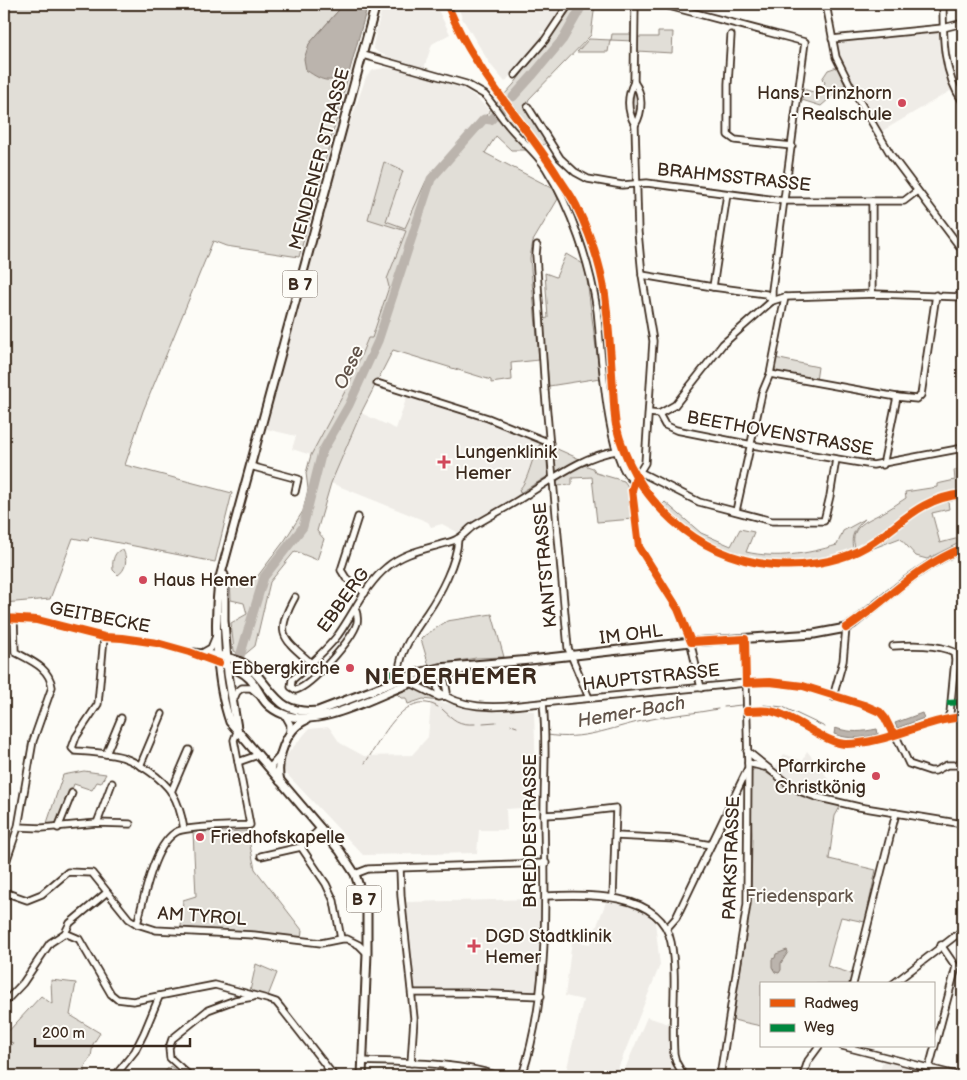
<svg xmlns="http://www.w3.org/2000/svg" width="967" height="1080" font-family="'Balsamiq Sans',sans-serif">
  <rect width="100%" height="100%" fill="#fdfcf7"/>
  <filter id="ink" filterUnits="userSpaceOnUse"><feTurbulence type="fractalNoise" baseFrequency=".02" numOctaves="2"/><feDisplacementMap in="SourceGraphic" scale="10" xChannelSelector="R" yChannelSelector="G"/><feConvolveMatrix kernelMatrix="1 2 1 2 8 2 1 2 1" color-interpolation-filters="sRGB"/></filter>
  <g filter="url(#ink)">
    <!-- built -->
    <g fill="#efece7">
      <path d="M383,4H435L450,34L432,44L424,68L405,63L379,53L374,49L373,45Z"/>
      <path d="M457,4H566L547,30L540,32L543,35L505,82L490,64L462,18Z"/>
      <path d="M941,31V49L944,69L952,90L879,133L839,58L835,42Z"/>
      <path d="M384,68L398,69L416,74L462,88L476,97L489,110L426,181L405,228L385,221L403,171L384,162L369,219L406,231L387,279L389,287L372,338H368L350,382L311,455L292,449L296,436L266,429L342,146L366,77L373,70Z"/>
      <path d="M407,396L516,431L547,444L549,480L504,509L459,533L442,524L431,527L428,522L331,483L361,413L396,429Z"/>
      <path d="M431,702L534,711L537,807L506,809L507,830H479L477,853L363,855L282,769L283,759L309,729L329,727L340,743L364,756L412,755L428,737Z"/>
      <path d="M807,751L825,774L839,798L821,794L806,788L774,769L784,754L803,761Z"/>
      <path d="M541,899L536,993L415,991L406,902Z"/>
      <path d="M606,902L622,903L634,908L648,915L655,922L660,965L615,1076H565L583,1000L565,996L572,941L590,944Z"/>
      <path d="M647,1017L669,1024L671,1060L679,1076H622Z"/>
      <path d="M883,1061L909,1068L940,1076H878Z"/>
    </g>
    <!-- green -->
    <g fill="#e1ded7" stroke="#8e847a">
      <path d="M4,4H344L309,44L334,81L349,73L299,257L226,246L213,241L143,411L125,465L232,493L215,562L89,537L88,541L73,538L50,599L4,603Z"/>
      <path d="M575,4H595L591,35L529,99L525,109L547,142L537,150H511L496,136L485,153L554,189L558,199L533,241L530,258L539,360L511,363L512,380L491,383V380L393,350L361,413L331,483L317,531L324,539L317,560L295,551L270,582L255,646L243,656L234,651L231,623L247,614L244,603L231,600L230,579L257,577L285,540L303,511L308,489L306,473L311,455L350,382L368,338H372L389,287L387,279L406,231L368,219L384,162L403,171L386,221L405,228L426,181L514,84Z"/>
      <path d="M658,32H673L672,53L637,51V37H658Z"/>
      <path d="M612,34H635L634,41L610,40L608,52H577L589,39L611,40Z"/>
      <path d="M837,67L845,85L821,106L802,100L803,89L820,94L825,82L822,79L828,70Z"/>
      <path d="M634,83L640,95L637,121C625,111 632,97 634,83Z"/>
      <path d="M566,254L585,265L600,378L549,386L543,319L548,318L545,273L556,277Z"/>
      <path d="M775,358L818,367L816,381L777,373L774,368Z"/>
      <path d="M540,444L546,446L548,476L520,493L519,490C529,480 531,458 540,444Z"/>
      <path d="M551,446L555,448L582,460L553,477Z"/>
      <path d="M581,464L593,468L596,473L624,481L627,485L633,519L597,522L592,477L572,478V485L556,486L554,479Z"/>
      <path d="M963,469V492C919,498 892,527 856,550C847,528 866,521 882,513C890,509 898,503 906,498L905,492L937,487V484L955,480L954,470Z"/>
      <path d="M963,496V498L948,502L949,509L932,513L940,543L963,537V541L927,559L916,556L900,538L861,553L860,551L919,510L934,504Z"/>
      <path d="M665,502L701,533L731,546L740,529L754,532L746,552C777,559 807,554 837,545L843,531L865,519C855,528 849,537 854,551C779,577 716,564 660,507Z"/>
      <path d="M120,550H123C128,559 126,570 118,575L113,570C112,563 113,554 120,550Z"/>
      <path d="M492,614L504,657L476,658L429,666L421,639L424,636L447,621Z"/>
      <path d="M433,678L439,701L423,699L408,704L406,698H401L395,692Z"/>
      <path d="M756,768H759L799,794L841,805L835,816L829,859L876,870L865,922L841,917L827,966L853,974L851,984H761V1026L733,1020L751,901L752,834L750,772Z"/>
      <path d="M84,771L106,774L101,783L97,782L92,790L74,784L58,826H46L63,775Z"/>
      <path d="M247,831L255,869L302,930L301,939L181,927L183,900L196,896L193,832Z"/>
      <path d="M256,964L277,973L268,996L250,991Z"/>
      <path d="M51,980L76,983L70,1015L100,1033L93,1044L91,1057L86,1064L83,1076H4V1054L13,1043L4,1040V1034L5,1035L41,996L52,1004Z"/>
      <path d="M170,1066L186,1076H161Z"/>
      <path d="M909,1068L921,1071L926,1076H906Z"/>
    </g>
    <!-- water -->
    <g fill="#bbb4ad" stroke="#887d74">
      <path d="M344,4H368L349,73C329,83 325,83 306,70L304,59L309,44Z"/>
      <path d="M922,713L924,718L897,728L895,723Z"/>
      <path d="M835,728C851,733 862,732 877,729L878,734C861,738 851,740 834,734Z"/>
      <path d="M787,950L788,952L781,963V970L779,973L775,972L772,967V959L775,958L776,954Z"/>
    </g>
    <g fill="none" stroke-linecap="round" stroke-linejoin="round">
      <!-- stream -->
      <g stroke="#887d74" stroke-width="1">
        <path d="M764,705L783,707L825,727"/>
        <path d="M724,707L741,705"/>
        <path d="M442,709C454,720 458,725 475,724"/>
        <path d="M483,723L496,722"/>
        <path d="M511,725L517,727"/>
        <path d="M548,735C582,741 611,728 642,721C667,715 693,714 718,709"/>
        <path d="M365,763C381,741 404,687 438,707"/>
      </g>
      <!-- river -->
      <g stroke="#bbb4ad" stroke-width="9">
        <path d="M513,97L532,76L563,39L583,4"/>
        <path d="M240,656L264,577L303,527L322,452L349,405L378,341L431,179L484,119L491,120L503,107"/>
      </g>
      <!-- minor casing -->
      <g stroke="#3b2a1e" stroke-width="9">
        <g id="minor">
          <path d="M635,4L634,82C627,96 627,111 635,125L638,232L642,275L653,341L645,463L634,481L632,490L639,547L672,599L683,620L689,636L701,688"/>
          <path d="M661,4L805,42L772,290V301"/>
          <path d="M826,4L836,57L850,85L891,155L963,251"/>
          <path d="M943,4C943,37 943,74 963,102"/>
          <path d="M731,35L728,84V135L735,140L792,146"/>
          <path d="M832,39L943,28L963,23"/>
          <path d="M363,55L466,84L485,95C493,104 500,116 508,125C520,140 536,152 546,168C571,208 590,263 597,310C601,342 606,466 634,481"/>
          <path d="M515,75L545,40L569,4"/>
          <path d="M634,82C643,94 643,112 635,125"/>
          <path d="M528,107L560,158L575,172L588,179L622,185L647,183L784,201H904L917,191"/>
          <path d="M537,245L536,255L545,391L568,648L589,698"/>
          <path d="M642,275L713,287L766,294L772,301"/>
          <path d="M713,287L727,194"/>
          <path d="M872,294V201"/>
          <path d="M770,374L897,397"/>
          <path d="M377,383L488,418L550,443"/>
          <path d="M649,413L659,414L675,405L723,344L772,301L785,297L876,294L963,297"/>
          <path d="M659,414L665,425L676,430L752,445L873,465L963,448"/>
          <path d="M883,465L897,397L917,399L921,395L936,295"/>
          <path d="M250,466L298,479L295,492"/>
          <path d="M640,472L699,502L772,521H824L830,496L836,459"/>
          <path d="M736,511L762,393L770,374L785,297"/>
          <path d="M358,517L341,570L346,578L365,593"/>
          <path d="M295,597C274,635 283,638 311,663"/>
          <path d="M355,608C357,613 358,618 357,623C352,640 312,685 296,690L291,687L292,680C308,666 325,652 338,635C354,613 365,585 387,567C402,554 421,550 439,545C445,543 452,542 457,539C463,536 467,531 472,527C490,516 510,506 528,494C556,477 583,456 616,451"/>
          <path d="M4,618L37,620L104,637L122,638L157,643L189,652L219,663"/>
          <path d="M104,637L98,704L76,737L72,748L75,751C91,752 107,753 122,757C139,763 161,777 172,793C179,804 182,817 184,829"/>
          <path d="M893,646C912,645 937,644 954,652L955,660L950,713L947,718"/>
          <path d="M194,652L219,655"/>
          <path d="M204,652L211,648L216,636"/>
          <path d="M400,664C404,645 416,629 427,613C440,594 457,562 458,539"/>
          <path d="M443,672L447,692L445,696"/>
          <path d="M437,673L436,676L438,691C461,709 493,708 521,705L746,683L770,682L803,686L864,705L880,712L885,718L891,730L895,734L909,764L930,771H935L947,765H957L959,763"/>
          <path d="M411,683L439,697L445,696"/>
          <path d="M833,697L843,661L846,628"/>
          <path d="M233,701L237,692L242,688H251L258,694"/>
          <path d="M747,711C755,711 766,709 774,712C796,717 826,744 847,744C886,744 924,720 963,717"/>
          <path d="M285,715L290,724V734"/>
          <path d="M747,751L784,781L802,792L816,797L859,807L963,824"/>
          <path d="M106,754L121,718"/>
          <path d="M238,762L258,755"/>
          <path d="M748,763L764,767"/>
          <path d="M140,766L162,714"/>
          <path d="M271,771L272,765L279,757"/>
          <path d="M171,792L189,750"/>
          <path d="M544,815L564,814L616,808L613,897"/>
          <path d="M97,823L112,783"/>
          <path d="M18,827L42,828L97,823L130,824"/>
          <path d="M58,828L72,793"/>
          <path d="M616,836L676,839L711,845"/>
          <path d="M301,847L326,884L334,901L341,939"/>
          <path d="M261,856L301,847L321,828"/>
          <path d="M4,868L18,827L33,741L52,687C49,667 31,661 15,652L14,618"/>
          <path d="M400,868L401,896L414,1018L411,1063"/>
          <path d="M355,874L368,869L546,863"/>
          <path d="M4,892L27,900L42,894L68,872L92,873L129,919L137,924L156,930L254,935L321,943L341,939H347L359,945L367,953"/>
          <path d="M546,896C585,894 661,891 671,942C678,979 671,1017 674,1054L676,1062L684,1076"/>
          <path d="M137,924C144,900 153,843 178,831C190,826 235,826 250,825L234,740L238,729"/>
          <path d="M667,928L676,918L747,770"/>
          <path d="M65,933L79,939L111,994L117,999L133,1001L215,985L267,999L276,1002L281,1008L334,1076"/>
          <path d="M853,984L896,813"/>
          <path d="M893,984L963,930"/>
          <path d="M412,993H467L541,996"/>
          <path d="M4,1003L23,983L50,943L65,933L70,923L106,893"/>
          <path d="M842,1046L960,1076"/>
          <path d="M362,1061C408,1063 456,1062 499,1076"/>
          <path d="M929,1068L956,967L941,945"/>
          <path d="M115,1076L135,1051L144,1033L159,997"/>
          <path d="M190,1076L170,1058L169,1048L172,1039L208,1010L235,1000L253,997"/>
          <path d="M447,1076L449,1066"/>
          <path d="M522,1076C550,990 545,902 544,813C544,777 547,739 543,703"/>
          <path d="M720,1076L747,904L748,768L745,639"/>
          <path d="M803,1076L808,1061L819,1046"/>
        </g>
      </g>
      <!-- major casing -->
      <g stroke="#3b2a1e" stroke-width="11">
        <g id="major">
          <path d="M224,575V620L228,674L237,728"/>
          <path d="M219,655C230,658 243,661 251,669C275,692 277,715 318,711L418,673L439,668L530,660L691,642L814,634L846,628L854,623C890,595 920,565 963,548"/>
          <path d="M219,663C230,667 242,670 250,679C262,693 261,705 283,714C319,730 376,695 411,683C429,677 448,674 466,669"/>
          <path d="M280,781C275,761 286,728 306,720"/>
          <path d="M362,1076L367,953V911L355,874L340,851L230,722C216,682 214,623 219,581L376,4"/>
        </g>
      </g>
      <!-- minor -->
      <use href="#minor" stroke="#fdfcf7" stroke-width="5.5"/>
      <!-- major -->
      <use href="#major" stroke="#fdfcf7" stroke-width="7"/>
      <!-- quiet -->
      <g stroke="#00873e" stroke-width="6" stroke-dasharray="12 6" stroke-linecap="butt">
        <path d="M389,673L400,675L403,679"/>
        <path d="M947,703L963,702"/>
      </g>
      <!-- cycleway casing -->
      <g stroke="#fdfcf7" stroke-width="11">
        <g id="cycleway">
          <path d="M447,4C455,23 464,42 476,60C501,101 534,137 559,178C565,187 571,195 576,205C589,232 601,264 605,295C609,326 611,358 613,389C614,401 614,414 616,425C634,500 696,558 774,565C801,567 833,563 858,551C898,531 913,499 963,494"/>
          <path d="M636,477L632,490L639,547L678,609L691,642L745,639L746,683L770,682L803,686L864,705L880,712L885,718L891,730L895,734"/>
          <path d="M4,618L37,620L104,637L122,638L157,643L189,652L219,663"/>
          <path d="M846,628C888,600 915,567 963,548"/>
          <path d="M747,711C755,711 766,709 774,712C796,717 826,744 847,744C886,744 924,720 963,717"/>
        </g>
      </g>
      <!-- cycleway -->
      <use href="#cycleway" stroke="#e8590c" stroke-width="8"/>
    </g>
  </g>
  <!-- markers -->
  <g fill="#d1495b" stroke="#fdfcf7" stroke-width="2">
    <circle cx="902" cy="103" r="5"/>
    <path d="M441.5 454.5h5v5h5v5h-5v5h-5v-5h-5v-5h5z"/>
    <circle cx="143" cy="580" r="5"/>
    <circle cx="350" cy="668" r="5"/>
    <circle cx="876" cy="776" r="5"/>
    <circle cx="200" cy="837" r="5"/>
    <path d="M471.5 938.5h5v5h5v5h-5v5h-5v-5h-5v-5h5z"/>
  </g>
  <g text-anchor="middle" stroke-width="4" stroke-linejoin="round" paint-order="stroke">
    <!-- shield labels -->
    <g fill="#fdfcf7" stroke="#75695f" stroke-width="1">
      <rect x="282.5" y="270.5" width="35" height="27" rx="4"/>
      <rect x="346.5" y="885.5" width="35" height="27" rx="4"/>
    </g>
    <g font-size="16" font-weight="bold" fill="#3b2a1e">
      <text x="300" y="290">B 7</text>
      <text x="364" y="905">B 7</text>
    </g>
    <!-- poi labels -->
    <g font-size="18" fill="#3b2a1e" stroke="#fdfcf7" text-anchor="start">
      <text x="892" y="99" text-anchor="end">Hans - Prinzhorn<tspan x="892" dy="21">- Realschule</tspan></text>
      <text x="455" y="458">Lungenklinik<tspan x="455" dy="21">Hemer</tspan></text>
      <text x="153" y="586">Haus Hemer</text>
      <text x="340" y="674" text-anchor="end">Ebbergkirche</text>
      <text x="866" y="772" text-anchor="end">Pfarrkirche<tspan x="866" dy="21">Christkönig</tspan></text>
      <text x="210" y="843">Friedhofskapelle</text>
      <text x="485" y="942">DGD Stadtklinik<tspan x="485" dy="21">Hemer</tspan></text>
    </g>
    <!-- street labels -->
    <g font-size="18" fill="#3b2a1e" stroke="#fdfcf7">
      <text transform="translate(319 159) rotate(-75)" y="6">MENDENER STRASSE</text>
      <text transform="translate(734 177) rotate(6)" y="6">BRAHMSSTRASSE</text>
      <text transform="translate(780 433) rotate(10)" y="6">BEETHOVENSTRASSE</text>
      <text transform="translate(545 565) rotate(-95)" y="6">KANTSTRASSE</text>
      <text transform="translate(343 600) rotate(-54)" y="6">EBBERG</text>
      <text transform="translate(100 617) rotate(11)" y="6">GEITBECKE</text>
      <text transform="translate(631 634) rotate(-7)" y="6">IM OHL</text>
      <text transform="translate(651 677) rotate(-6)" y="6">HAUPTSTRASSE</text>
      <text transform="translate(530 831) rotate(-90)" y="6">BREDDESTRASSE</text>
      <text transform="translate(731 858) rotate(-88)" y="6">PARKSTRASSE</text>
      <text transform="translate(202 916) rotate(4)" y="6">AM TYROL</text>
    </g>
    <!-- park labels -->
    <g font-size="18" fill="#64574c" stroke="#fdfcf7">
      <text x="799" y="902">Friedenspark</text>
    </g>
    <!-- water labels -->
    <g font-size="19" font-style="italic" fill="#615349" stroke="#fdfcf7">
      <text transform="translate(348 367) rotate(-65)" y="7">Oese</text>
      <text transform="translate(631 711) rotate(-10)" y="7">Hemer-Bach</text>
    </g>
    <!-- district labels -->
    <g font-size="22" font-weight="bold" letter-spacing="1" fill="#3b2a1e" stroke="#fdfcf7">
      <text x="451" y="684">NIEDERHEMER</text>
    </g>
  </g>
  <!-- margin -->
  <rect width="967" height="1080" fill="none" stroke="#fdfcf7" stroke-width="20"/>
  <rect x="10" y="10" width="947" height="1060" fill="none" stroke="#3b2a1e" stroke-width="2" filter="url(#ink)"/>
  <!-- legend -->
  <rect x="760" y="982" width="175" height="65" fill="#fdfcf7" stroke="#afa8a0"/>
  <rect x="770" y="999" width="25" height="8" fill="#e8590c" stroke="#afa8a0"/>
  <text x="804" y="1008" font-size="15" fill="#3b2a1e">Radweg</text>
  <rect x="770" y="1024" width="25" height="8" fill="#00873e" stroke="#afa8a0"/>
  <text x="804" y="1032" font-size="15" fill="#3b2a1e">Weg</text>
  <!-- scale -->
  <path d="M35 1038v8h155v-8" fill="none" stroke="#3b2a1e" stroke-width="2.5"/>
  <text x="42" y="1038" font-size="15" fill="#3b2a1e" stroke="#fdfcf7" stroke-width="4" paint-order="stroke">200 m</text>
</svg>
